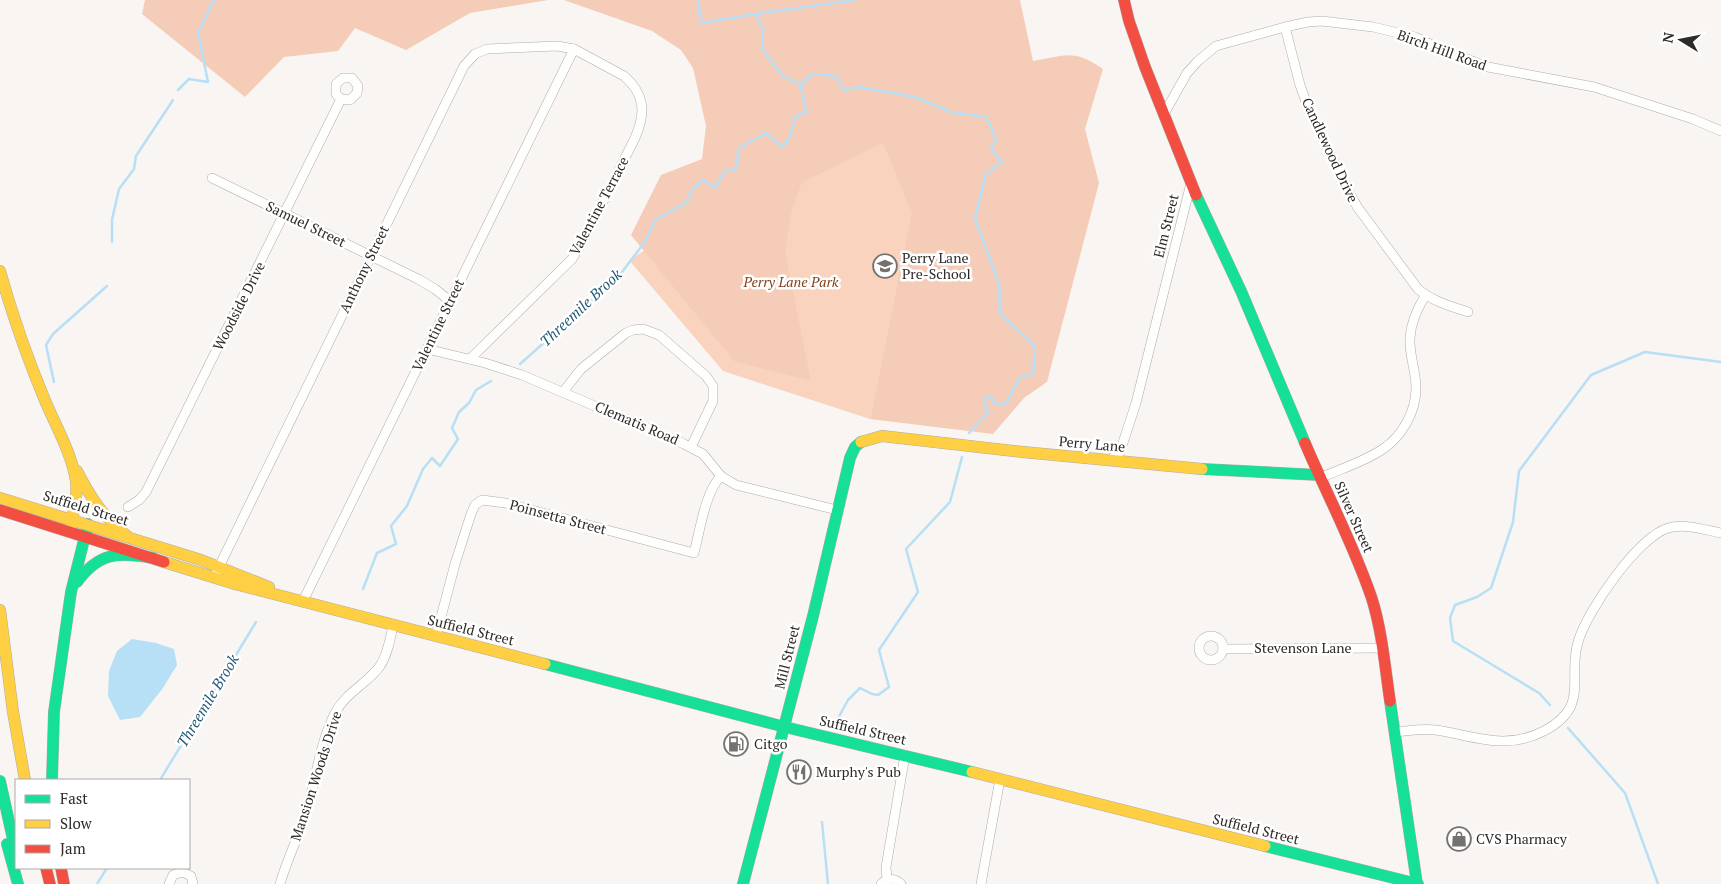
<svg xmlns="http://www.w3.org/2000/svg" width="1721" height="884" font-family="'PT Serif',serif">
  <rect width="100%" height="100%" fill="#f9f5f2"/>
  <!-- green -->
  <path fill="#fad3be" d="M936,101L870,419L723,371L629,260L737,192Z"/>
  <!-- forest -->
  <g fill="#f4ccb7">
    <path d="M145,0H548L470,13L406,50L355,28L338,51L284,57L245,97L142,14Z"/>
    <path d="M564,0H1020L1033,61C1065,56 1073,48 1103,69L1085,129L1099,183L1047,382L1024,398L993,434L870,419L912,213L883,143L802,182L791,213L785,252L811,381L734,361L631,235L661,175L702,159L706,126L693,68L681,50L652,31Z"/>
  </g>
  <!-- water -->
  <path fill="#b7dff6" d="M132,639L156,643L174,649L177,665L163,688L140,717L120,720L108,696L109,671L117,651Z"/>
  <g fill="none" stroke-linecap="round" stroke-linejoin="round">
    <!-- stream -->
    <g stroke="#b7dff6" stroke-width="2.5">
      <path d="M698,0L701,23L755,14"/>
      <path d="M801,85L812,74L836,76L844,90L859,87L915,97L951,112L986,117L996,138L991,149L1002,162L986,174L975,218L999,284L1000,314L1035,346L1033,374L1020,377L1005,405L994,403L992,398L988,396L984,400L988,412L969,433"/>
      <path d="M178,90L189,79L208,82L198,33L214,0"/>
      <path d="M112,242V220L119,189L134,169L136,156L173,100"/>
      <path d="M520,364L619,276L644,243L656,219L686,203L694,187L703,180L715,188L725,171L736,169L739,148L766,133L782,147L790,137L795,117L806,112L801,85L783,76L762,49L763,28L755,14L855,0"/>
      <path d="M54,382L46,345L53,334L107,286"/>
      <path d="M363,589L377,553L396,544L391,526L407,506L423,469L432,458L440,466L458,439L452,428L459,412L469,403L476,390L491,381"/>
      <path d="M1550,705L1539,693L1453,641L1450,618L1455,605L1477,597L1491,588L1513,522L1519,471L1591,375L1645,352L1721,362"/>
      <path d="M836,722L848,700L860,688L872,694L878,695L889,687L879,650L918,592L906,549L950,502L962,457"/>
      <path d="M1568,728L1625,793L1658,884"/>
      <path d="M160,780L256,622"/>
      <path d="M822,822L828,884"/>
      <path d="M97,884L107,868"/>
    </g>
    <!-- street casing -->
    <g stroke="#afacaa" stroke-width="10">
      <g id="street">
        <path d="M1285,27L1300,85L1309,110L1347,189L1358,208L1418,289C1432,301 1450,306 1468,312"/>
        <path d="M1164,114L1187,73L1198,61L1216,46L1285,27L1308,22L1322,21L1373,27L1415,37L1448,52L1488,67L1594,87L1693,119L1721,131"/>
        <path d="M212,178L418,279L435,289L450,301"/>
        <path d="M427,349L485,363L522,375L684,444L703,454L721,476L736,485L837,510"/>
        <path d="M563,392L581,369L626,333L633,330L643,329L659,335L706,376L713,386V401L691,447"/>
        <path d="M1111,459L1120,452L1136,403L1191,183"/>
        <path d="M1320,478C1340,469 1364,462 1383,449C1402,436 1416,412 1416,388C1416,371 1409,355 1410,338C1411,322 1417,309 1425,296"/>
        <path d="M128,507L139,500L146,492L341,99L350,100L357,93L358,86L352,78H343L336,84V94L341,99"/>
        <path d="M216,573L464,66L475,54L487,49L557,46L574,49L624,76C645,94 646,113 635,138L582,243L572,259L470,359"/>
        <path d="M303,601L574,49"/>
        <path d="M436,636L455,564L471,514L475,505L482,500L505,503L694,553C700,531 705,492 721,476"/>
        <circle cx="1211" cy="648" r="12"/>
        <path d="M1223,649L1382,648"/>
        <path d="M1395,732C1408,731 1423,728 1436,730C1475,736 1505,751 1544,731C1591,706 1567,679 1578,642C1587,611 1637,538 1668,528C1684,523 1705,530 1721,533"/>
        <path d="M887,880L886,867L905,755"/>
        <path d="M169,884L173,875L182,872L191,876L193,884"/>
        <path d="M280,884C287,859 299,836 306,812C316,780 320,742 335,713C346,692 367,684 380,666C388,654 390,639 393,626"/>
        <path d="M881,884C887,878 895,878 901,884"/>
        <path d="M981,884L1000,779"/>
      </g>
    </g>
    <!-- fast casing -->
    <g stroke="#afacaa" stroke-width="12">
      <g id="fast">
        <path d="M1196,195L1241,291L1305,443"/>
        <path d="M1202,469L1319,475"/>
        <path d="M77,582C99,552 118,552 153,558"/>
        <path d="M545,664L785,727L972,772"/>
        <path d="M1390,701L1417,884"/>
        <path d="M52,780L54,712L71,592L88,524"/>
        <path d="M0,781L16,853"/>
        <path d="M7,844L18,884"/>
        <path d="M1265,846L1418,884"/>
        <path d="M743,884L813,616L850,458L855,447L861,442"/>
      </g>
    </g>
    <!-- slow casing -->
    <g stroke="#afacaa" stroke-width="12">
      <g id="slow">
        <path d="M0,271C12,314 27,357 44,398C55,425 71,451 76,481C78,497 73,514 70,530"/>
        <path d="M861,442L882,436L1023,452L1202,469"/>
        <path d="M77,471C90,497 104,518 127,536"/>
        <path d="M0,498L201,560L269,587"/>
        <path d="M164,562L235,584L545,664"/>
        <path d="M0,610L13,712L25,780"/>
        <path d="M972,772L1265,846"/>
      </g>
    </g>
    <!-- jam casing -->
    <g stroke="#afacaa" stroke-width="12">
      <g id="jam">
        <path d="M1124,0L1129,21L1145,67L1196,195"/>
        <path d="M1305,443C1327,495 1354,545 1372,599C1382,631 1385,667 1390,701"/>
        <path d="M0,510L164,562"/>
        <path d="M46,868L50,884"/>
        <path d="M61,868L64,884"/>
      </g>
    </g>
    <!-- street -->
    <use href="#street" stroke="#fefefd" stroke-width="9"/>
    <!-- fast -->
    <use href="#fast" stroke="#16e098" stroke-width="11"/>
    <!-- slow -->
    <use href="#slow" stroke="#ffcf43" stroke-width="11"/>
    <!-- jam -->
    <use href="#jam" stroke="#f24e42" stroke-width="11"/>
  </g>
  <!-- icons -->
  <defs>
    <g id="school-ring" transform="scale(1.25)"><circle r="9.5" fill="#fff" stroke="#74716f" stroke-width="1.5"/><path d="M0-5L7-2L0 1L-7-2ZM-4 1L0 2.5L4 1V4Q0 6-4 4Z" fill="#74716f"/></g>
    <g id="fuel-ring" transform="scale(1.25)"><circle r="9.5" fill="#fff" stroke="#74716f" stroke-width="1.5"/><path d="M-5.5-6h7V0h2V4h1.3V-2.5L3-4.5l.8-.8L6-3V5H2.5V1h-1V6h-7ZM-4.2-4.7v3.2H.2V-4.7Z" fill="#74716f"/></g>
    <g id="restaurant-ring" transform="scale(1.25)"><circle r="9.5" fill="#fff" stroke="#74716f" stroke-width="1.5"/><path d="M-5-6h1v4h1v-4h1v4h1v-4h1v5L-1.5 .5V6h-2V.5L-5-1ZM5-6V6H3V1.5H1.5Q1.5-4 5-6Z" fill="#74716f"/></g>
    <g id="shop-ring" transform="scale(1.25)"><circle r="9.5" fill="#fff" stroke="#74716f" stroke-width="1.5"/><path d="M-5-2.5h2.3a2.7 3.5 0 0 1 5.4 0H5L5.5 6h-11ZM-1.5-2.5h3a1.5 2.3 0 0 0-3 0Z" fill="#74716f"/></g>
  </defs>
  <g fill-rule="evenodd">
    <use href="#school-ring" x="885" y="266"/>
    <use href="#fuel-ring" x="736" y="744"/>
    <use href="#restaurant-ring" x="799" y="772"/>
    <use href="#shop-ring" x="1459" y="839"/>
  </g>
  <g text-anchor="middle" stroke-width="5" stroke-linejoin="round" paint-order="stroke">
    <!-- street labels -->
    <g font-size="14" fill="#2d2a28" stroke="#fff">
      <text transform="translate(1442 50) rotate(20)" y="5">Birch Hill Road</text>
      <text transform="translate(1330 150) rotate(65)" y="5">Candlewood Drive</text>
      <text transform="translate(599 206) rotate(-62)" y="5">Valentine Terrace</text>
      <text transform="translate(306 224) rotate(26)" y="5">Samuel Street</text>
      <text transform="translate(1166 226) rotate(-76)" y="5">Elm Street</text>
      <text transform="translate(364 269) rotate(-64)" y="5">Anthony Street</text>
      <text transform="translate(239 306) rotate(-63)" y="5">Woodside Drive</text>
      <text transform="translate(438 325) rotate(-64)" y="5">Valentine Street</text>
      <text transform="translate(637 423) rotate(23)" y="5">Clematis Road</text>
      <text transform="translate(1092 444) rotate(5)" y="5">Perry Lane</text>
      <text transform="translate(86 508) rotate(17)" y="5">Suffield Street</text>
      <text transform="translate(558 517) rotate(15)" y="5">Poinsetta Street</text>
      <text transform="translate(1354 517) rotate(66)" y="5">Silver Street</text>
      <text transform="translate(471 630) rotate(14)" y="5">Suffield Street</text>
      <text x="1303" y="653">Stevenson Lane</text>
      <text transform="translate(787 657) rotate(-76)" y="5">Mill Street</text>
      <text transform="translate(863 730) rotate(13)" y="5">Suffield Street</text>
      <text transform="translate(316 776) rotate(-72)" y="5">Mansion Woods Drive</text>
      <text transform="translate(1256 829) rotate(14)" y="5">Suffield Street</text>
    </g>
    <!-- poi labels -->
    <g font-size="14" fill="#2d2a28" stroke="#fff" text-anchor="start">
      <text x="902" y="263">Perry Lane<tspan x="902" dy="16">Pre-School</tspan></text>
      <text x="754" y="749">Citgo</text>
      <text x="816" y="777">Murphy's Pub</text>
      <text x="1476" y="844">CVS Pharmacy</text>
    </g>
    <!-- park labels -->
    <g font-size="14" font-style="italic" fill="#81421c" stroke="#fff">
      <text x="791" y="287">Perry Lane Park</text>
    </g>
    <!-- water labels -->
    <g font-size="15" font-style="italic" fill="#1e5774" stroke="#fff">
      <text transform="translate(581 308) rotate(-43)" y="5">Threemile Brook</text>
      <text transform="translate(208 701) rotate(-59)" y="5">Threemile Brook</text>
    </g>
  </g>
  <!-- legend -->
  <rect x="15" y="779" width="175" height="90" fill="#ffffff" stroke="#abaaa9"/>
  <rect x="25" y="795" width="25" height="8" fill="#16e098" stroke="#abaaa9"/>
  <text x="60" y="804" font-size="15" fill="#2d2a28">Fast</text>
  <rect x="25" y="820" width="25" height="8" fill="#ffcf43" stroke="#abaaa9"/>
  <text x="60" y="829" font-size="15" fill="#2d2a28">Slow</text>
  <rect x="25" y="845" width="25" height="8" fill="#f24e42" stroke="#abaaa9"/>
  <text x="60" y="854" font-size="15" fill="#2d2a28">Jam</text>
  <!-- north arrow -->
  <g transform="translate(1681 40) rotate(280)" stroke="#ffffff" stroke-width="4" paint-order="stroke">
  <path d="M0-4L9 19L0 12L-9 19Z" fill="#2d2a28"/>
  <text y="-8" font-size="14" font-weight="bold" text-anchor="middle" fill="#2d2a28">N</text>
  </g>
</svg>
